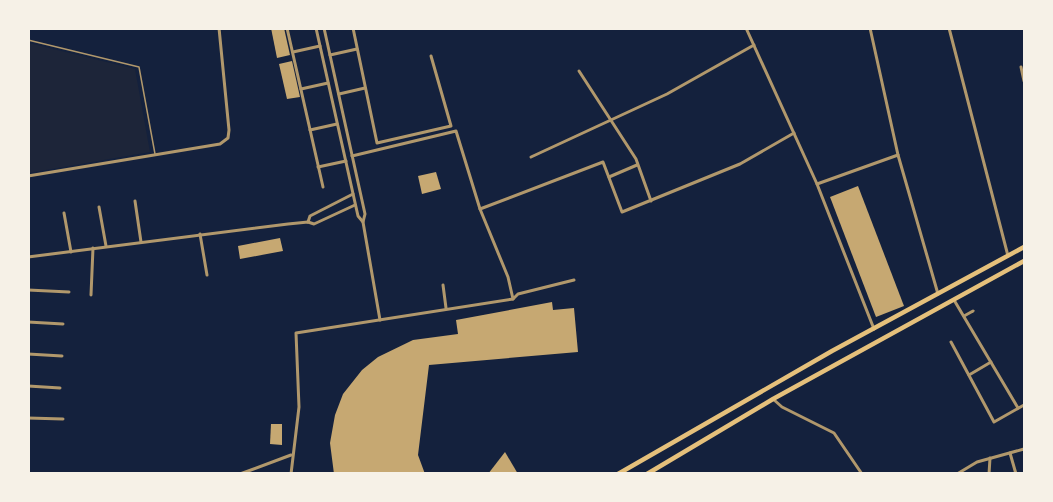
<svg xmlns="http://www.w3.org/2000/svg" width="1053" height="502" font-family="Spectral,serif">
  <rect width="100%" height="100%" fill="#14213d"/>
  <!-- green -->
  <path fill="#1d2539" d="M29,43L135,69L150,152L29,173Z"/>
  <!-- building -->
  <g fill="#c6a872">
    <path d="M271,28H284L290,55L277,58Z"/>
    <path d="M292,61L300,97L287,99L279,64Z"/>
    <path d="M436,172L441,189L422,194L418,176Z"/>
    <path d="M858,186L904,306L876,317L830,197Z"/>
    <path d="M280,238L283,251L240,259L238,246Z"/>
    <path d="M552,302L553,310L574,308L578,352L429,365L418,455L425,474H334L330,443L335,415L343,394L362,370L378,357L413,340L458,334L456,320Z"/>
    <path d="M271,424H282V445L270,444Z"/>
    <path d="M505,452L518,474H488Z"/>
  </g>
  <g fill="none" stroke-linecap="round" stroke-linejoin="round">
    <!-- service -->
    <path stroke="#b1986c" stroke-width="1.5" d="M28,40L139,67L155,154"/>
    <!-- minor -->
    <g stroke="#b1986c" stroke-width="3">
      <path d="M287,28L323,187"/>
      <path d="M316,28L358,216L363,222L380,320"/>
      <path d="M324,28L365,214L363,222"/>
      <path d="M353,28L377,143L451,126L431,56"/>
      <path d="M746,28L817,184L874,329"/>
      <path d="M870,28L898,155L938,294"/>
      <path d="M949,28L1008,256"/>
      <path d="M293,52L320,46"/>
      <path d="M330,55L357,49"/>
      <path d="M1021,67L1024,81"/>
      <path d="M579,71L636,159L651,201"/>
      <path d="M301,89L328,83"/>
      <path d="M339,94L365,88"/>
      <path d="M310,130L337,124"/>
      <path d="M352,156L456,131L480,209L508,277L513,299"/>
      <path d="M531,157L667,94L754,45"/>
      <path d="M318,167L346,161"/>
      <path d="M28,176L220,144L228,138L229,130L219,28"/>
      <path d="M609,177L637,165"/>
      <path d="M817,184L898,155"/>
      <path d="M135,201L141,242"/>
      <path d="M99,207L106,246"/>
      <path d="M480,209L603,162L622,212L740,164L794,133"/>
      <path d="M64,213L71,252"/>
      <path d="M308,222L310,216L353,194"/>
      <path d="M200,234L207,275"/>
      <path d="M28,257L288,224L308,222L314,224L355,205"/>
      <path d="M443,285L446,308"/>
      <path d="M28,290L69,292"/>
      <path d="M91,295L93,248"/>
      <path d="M954,300L1018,408"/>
      <path d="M964,316L973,311"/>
      <path d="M28,322L63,324"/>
      <path d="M951,342L994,422L1024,405"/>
      <path d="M28,354L62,356"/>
      <path d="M969,375L991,362"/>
      <path d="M28,386L60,388"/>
      <path d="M773,399L782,407L834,433L862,474"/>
      <path d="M28,418L63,419"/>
      <path d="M1010,453L1016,474"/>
      <path d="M240,474L291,455"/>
      <path d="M291,474L299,407L296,333L513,299L518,294L574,280"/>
      <path d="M957,474L977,462L1024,449"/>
      <path d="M989,474L990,458"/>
    </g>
    <!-- primary -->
    <g stroke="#e5c07b" stroke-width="4.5">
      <path d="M618,474L832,351L1024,247"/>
      <path d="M647,474L773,399L1024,261"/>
    </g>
  </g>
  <!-- border -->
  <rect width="1053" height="502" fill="none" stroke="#f6f1e7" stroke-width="60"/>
</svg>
